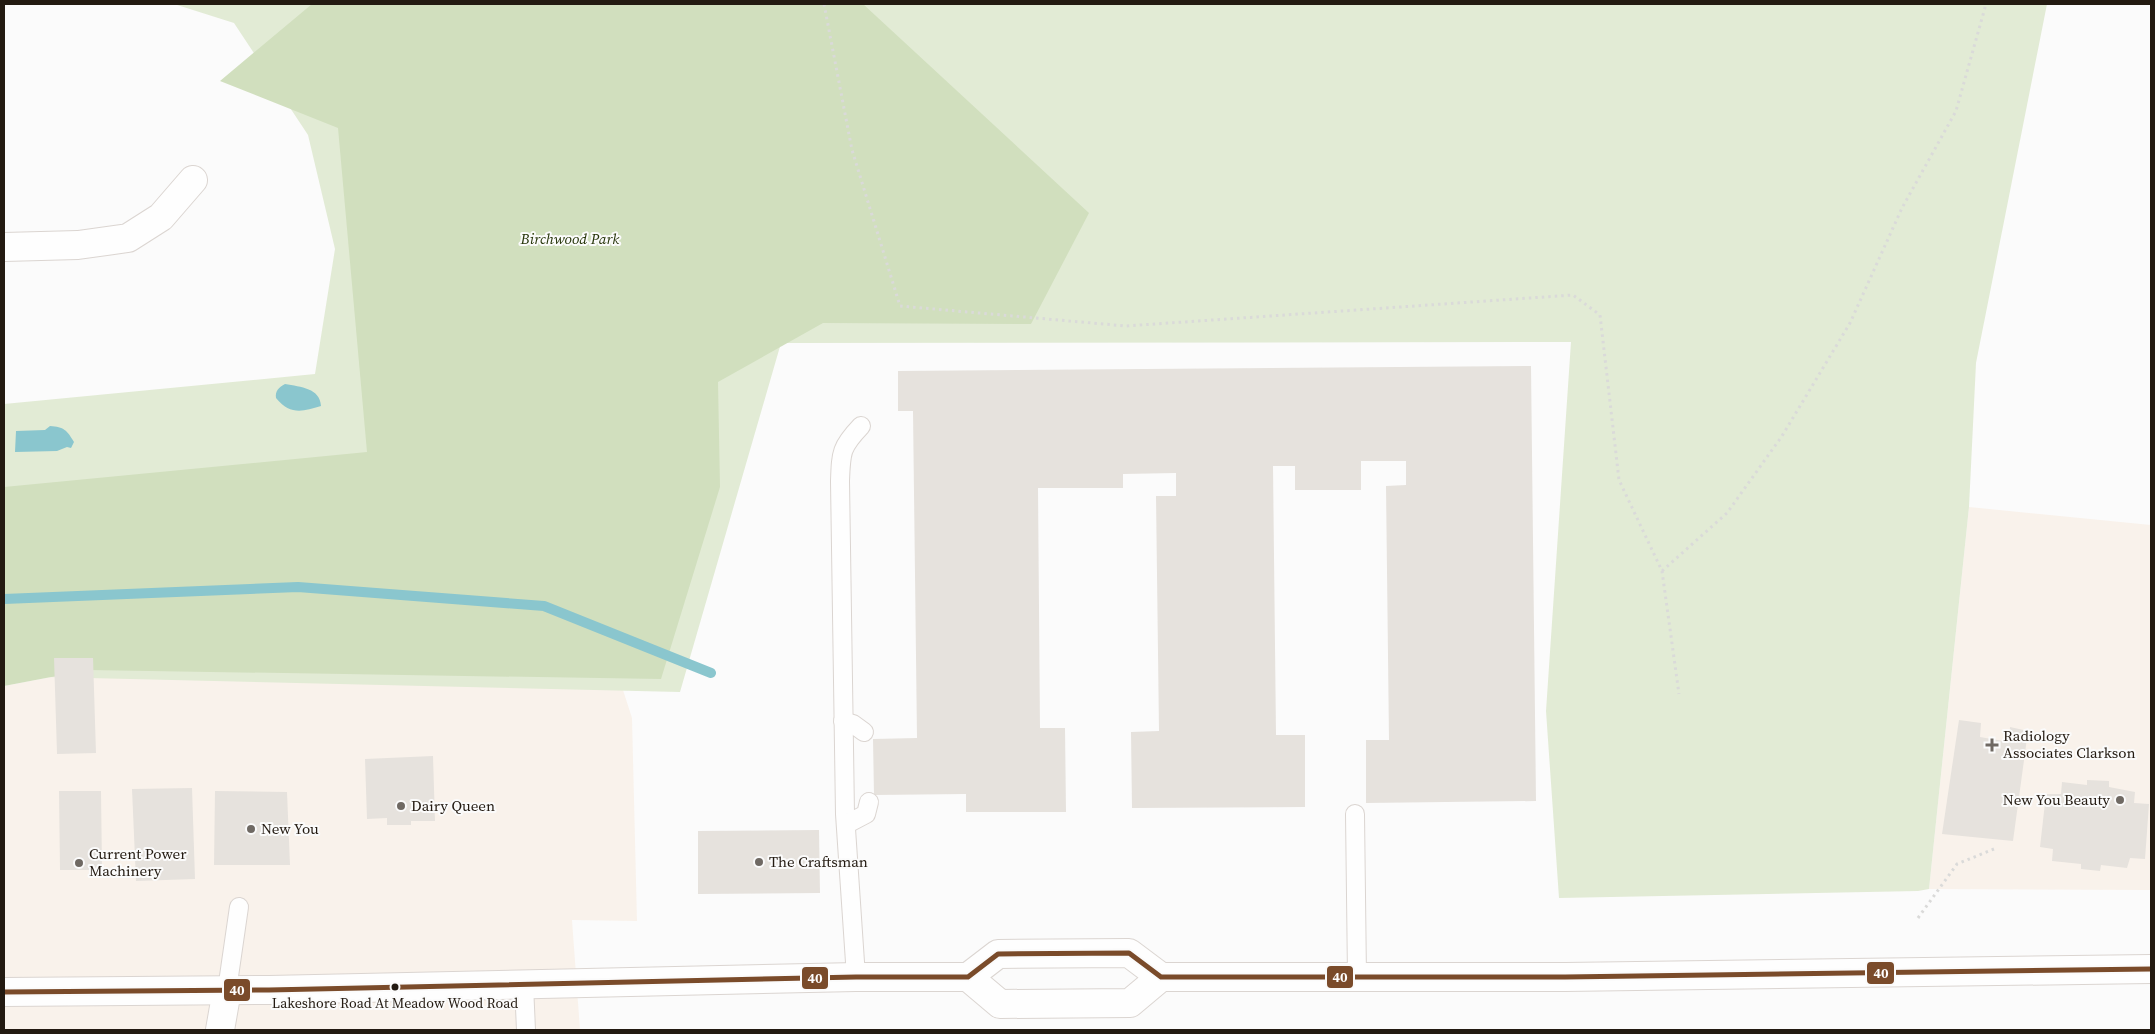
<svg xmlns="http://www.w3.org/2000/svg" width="2155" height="1034" font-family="'Source Serif 4',serif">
  <rect width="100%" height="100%" fill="#fbfbfb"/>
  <!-- built -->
  <g fill="#f9f2eb">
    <path d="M1969,507L2151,525V890L1929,889Z"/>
    <path d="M88,670L623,690L632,718L637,921L572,920L580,1030H4V686Z"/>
  </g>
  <!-- green -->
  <path fill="#e2ebd5" d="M174,4H2047L1976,363L1969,507L1929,889L1918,891L1559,898L1546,711L1571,342L781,343L680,692L4,676V404L315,374L335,249L308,135L234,23Z"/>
  <!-- forest -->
  <path fill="#d1dfbe" d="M312,4H863L1089,213L1031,324L823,323L718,382L720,487L661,679L88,670L4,686V487L367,452L338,128L220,81Z"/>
  <!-- water -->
  <g fill="#8ac6ce">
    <path d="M285,384C301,387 320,388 321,406C302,412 290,415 276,398C275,391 279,387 285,384Z"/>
    <path d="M50,426C64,427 67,430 74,442L71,448L67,447L57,451L15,452L16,431L45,430Z"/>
  </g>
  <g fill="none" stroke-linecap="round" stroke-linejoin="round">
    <!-- stream -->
    <path stroke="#8ac6ce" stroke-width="10" d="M4,599L298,587L544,606L711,673"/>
  </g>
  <!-- building -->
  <g fill="#e6e2dd">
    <path d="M1531,366L1536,801L1366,803V740H1389L1386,486L1406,485V461H1361V490H1295V466H1273L1276,735H1305V807L1132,808L1131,732L1159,731L1156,496H1176V473L1123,474V488H1038L1040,728H1065L1066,812H966V794L874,795L873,739L917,738L913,411H898V371Z"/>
    <path d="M54,658H93L96,753L57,754Z"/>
    <path d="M1959,720L1981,723L1980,737L2009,742L2010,727L2028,731L2013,841L1942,834Z"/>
    <path d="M433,756L435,821H411V825H387V818L367,819L365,759Z"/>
    <path d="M2087,780L2109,781V787L2135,792L2134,803L2149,804L2145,859L2130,858L2127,868L2101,865L2100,871L2081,869V864L2052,861L2053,849L2040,847L2046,794H2061L2062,782L2087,785Z"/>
    <path d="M192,788L195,879L136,881L132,789Z"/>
    <path d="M59,791H101L102,870H60Z"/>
    <path d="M215,791L287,792L290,865H214Z"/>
    <path d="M819,830L820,893L698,894V831Z"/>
  </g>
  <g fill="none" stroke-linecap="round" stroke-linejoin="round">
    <!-- lane casing -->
    <g stroke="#dbd5d1" stroke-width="20">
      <g id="lane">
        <path d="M843,721L853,724L864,732"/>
        <path d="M1355,814L1357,977"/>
        <path d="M847,824L866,814L869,802"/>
        <path d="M856,977L845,814L840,481C841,452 841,447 861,426"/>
        <path d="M524,985L526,1030"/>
        <path d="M227,990L239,907"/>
      </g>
    </g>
    <!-- street casing -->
    <g stroke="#dbd5d1" stroke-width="30">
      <g id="street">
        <path d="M4,247L78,245L128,238L161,217L193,180"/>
        <path d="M220,1030L227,990"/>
      </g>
    </g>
    <!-- primary casing -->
    <g stroke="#dbd5d1" stroke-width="30">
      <g id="primary">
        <path d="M968,977L1000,1004L1130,1003L1161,977"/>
        <path d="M4,992L269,990L856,977H968L998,954L1129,953L1161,977H1565L2151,969"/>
      </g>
    </g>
    <!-- path -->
    <g stroke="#dadad9" stroke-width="3" stroke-dasharray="2.5 4" stroke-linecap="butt">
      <path d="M824,4L852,150L900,306L1126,326L1573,295L1600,315L1619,480L1662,571L1679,694"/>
      <path d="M1662,571L1727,513L1782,436L1850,323L1902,208L1956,111L1986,4"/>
      <path d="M1918,918L1957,864L1994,849"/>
    </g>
    <!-- lane -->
    <use href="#lane" stroke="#fefefe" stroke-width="18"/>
    <!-- street -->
    <use href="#street" stroke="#fefefe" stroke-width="28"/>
    <!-- primary -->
    <use href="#primary" stroke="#fefefe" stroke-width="28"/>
    <!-- bus-1 casing -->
    <g stroke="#fbfbfb" stroke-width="9">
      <path id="bus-1" d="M4,992L269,990L856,977H968L998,954L1129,953L1161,977H1565L2151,969"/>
    </g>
    <!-- bus-1 -->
    <use href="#bus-1" stroke="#7a4b2a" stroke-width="5"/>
  </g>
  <!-- markers -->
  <g fill="#6f6963" stroke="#fbfbfb" stroke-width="2">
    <path d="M1989.5 737.5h5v5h5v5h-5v5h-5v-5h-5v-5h5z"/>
    <circle cx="2120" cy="800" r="5"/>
    <circle cx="401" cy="806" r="5"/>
    <circle cx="251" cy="829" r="5"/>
    <circle cx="759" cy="862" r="5"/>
    <circle cx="79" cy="863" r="5"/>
  </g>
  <circle fill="#231a11" stroke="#fbfbfb" stroke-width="2" cx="395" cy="987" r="4.5"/>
  <g text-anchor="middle" stroke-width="4" stroke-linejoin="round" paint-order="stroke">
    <!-- bus labels -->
    <g font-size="14" fill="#231a11" stroke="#fbfbfb">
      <text x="395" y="1008">Lakeshore Road At Meadow Wood Road</text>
    </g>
    <!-- park labels -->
    <g font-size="15" font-style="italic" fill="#263509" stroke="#fbfbfb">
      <text x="570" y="244">Birchwood Park</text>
    </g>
    <!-- poi labels -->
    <g font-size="15" fill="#231a11" stroke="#fbfbfb" text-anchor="start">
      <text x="2003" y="741">Radiology<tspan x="2003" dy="17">Associates Clarkson</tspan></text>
      <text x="2110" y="805" text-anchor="end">New You Beauty</text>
      <text x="411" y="811">Dairy Queen</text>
      <text x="261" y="834">New You</text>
      <text x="89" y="859">Current Power<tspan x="89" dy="17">Machinery</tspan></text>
      <text x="769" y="867">The Craftsman</text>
    </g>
  </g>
  <g stroke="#fbfbfb" stroke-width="2">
    <rect x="1866" y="961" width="29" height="24" rx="5" fill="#7a4b2a"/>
    <rect x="1326" y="965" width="28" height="24" rx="5" fill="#7a4b2a"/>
    <rect x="801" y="966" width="28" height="24" rx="5" fill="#7a4b2a"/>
    <rect x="223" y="978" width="28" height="24" rx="5" fill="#7a4b2a"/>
  </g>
  <g font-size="14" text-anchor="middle" font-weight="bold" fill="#fff">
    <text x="1881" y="978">40</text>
    <text x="1340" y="982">40</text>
    <text x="815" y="983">40</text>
    <text x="237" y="995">40</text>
  </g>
  <!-- border -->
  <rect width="2155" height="1034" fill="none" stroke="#231a11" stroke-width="10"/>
</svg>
